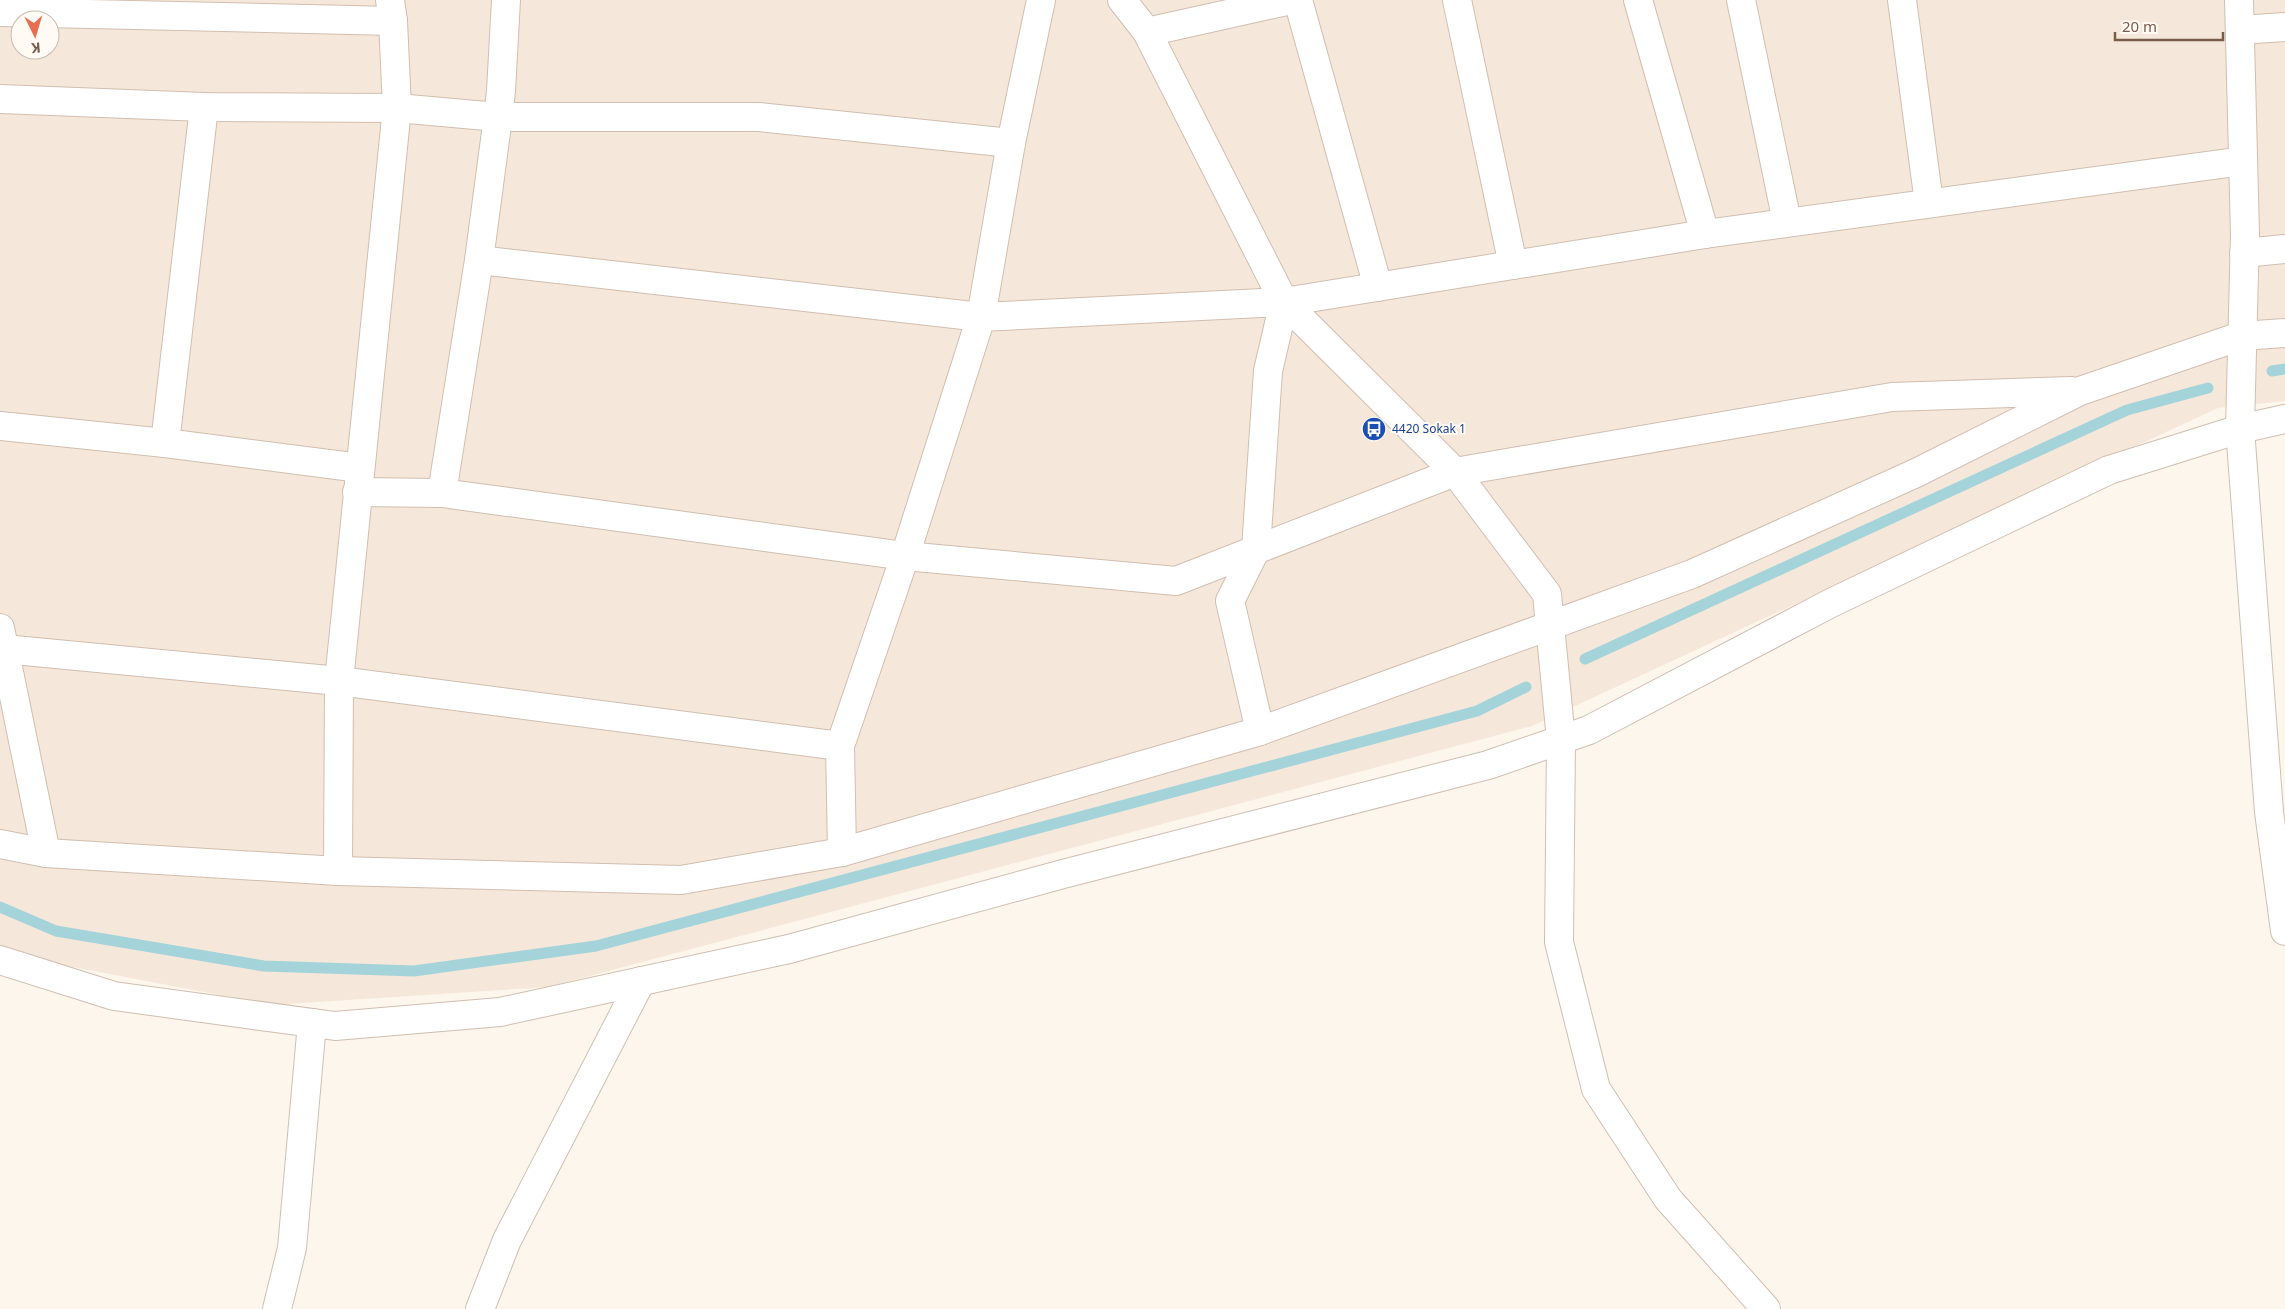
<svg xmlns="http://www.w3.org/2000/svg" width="2285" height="1309" font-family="'Noto Sans',sans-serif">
  <rect width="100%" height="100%" fill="#fdf6ec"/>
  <!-- residential -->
  <path fill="#f5e8da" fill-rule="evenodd" d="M0,0H2285V401L2218,408L1532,726L548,987L271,1005L0,953ZM20,20H50V50H20Z"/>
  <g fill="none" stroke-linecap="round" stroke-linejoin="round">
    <!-- stream -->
    <g stroke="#a5d3da" stroke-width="11">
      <path d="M2272,371L2285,369"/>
      <path d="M1585,659L2127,410L2208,388"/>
      <path d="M0,907L56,931L264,966L414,971L596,946L1477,711L1526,687"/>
    </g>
    <!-- minor casing -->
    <g stroke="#d1beb0" stroke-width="30">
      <g id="minor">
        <path d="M1122,0L1147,32L1284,302L1455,472L1547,594L1561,740L1559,942L1596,1089L1668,1199L1766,1309"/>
        <path d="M1298,0L1378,287"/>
        <path d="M1457,0L1513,265"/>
        <path d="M1638,0L1705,234"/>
        <path d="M1741,0L1787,222"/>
        <path d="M1902,0L1929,203"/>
        <path d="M0,12L393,21"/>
        <path d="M2240,30L2285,27"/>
        <path d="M1147,32L1291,0"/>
        <path d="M0,99L204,107L397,108L498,117H759L1011,143"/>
        <path d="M2244,253L2285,249"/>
        <path d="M479,260L981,317L1284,302L1705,234L2243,161"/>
        <path d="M0,426L165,443L360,468"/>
        <path d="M2240,429L2269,812L2285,931"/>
        <path d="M165,443L204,107"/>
        <path d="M357,492L442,493L905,556L1176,581L1455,472L1892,397L2071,391"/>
        <path d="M442,493L479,260L498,117L501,91L506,0"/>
        <path d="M0,628L46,853"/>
        <path d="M4,649L339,681L840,746"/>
        <path d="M1260,731L1230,601L1256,549L1268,371L1284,302"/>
        <path d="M0,844L46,853L338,871L681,880L842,852L1260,731L1692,574L1916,473L2080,391L2241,336L2285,333"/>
        <path d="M842,852L840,746L905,556L981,317L1011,143L1041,0"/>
        <path d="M338,871L339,681L397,108L393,21L390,0"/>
        <path d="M277,1309L292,1248L312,1023"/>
        <path d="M480,1309L507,1240L641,981"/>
      </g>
    </g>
    <!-- tertiary casing -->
    <g stroke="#d1beb0" stroke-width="30">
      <g id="tertiary">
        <path d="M2239,0L2245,234L2240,429"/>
        <path d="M0,960L114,996L335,1026L500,1012L789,949L1063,874L1488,765L1589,730L1831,603L2109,470L2240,429L2285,419"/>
      </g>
    </g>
    <!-- minor -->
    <use href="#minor" stroke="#fff" stroke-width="28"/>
    <!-- tertiary -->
    <use href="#tertiary" stroke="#fff" stroke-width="28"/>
  </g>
  <!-- icons -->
  <defs>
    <g id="bus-disc" transform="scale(1.25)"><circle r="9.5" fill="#1a4fb4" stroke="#fffaf3"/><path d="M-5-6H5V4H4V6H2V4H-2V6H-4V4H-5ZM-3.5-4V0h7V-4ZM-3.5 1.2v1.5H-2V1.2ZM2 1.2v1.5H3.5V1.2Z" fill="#fff"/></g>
  </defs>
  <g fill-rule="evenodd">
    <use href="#bus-disc" x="1374" y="429"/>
  </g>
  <g text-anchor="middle" stroke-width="4" stroke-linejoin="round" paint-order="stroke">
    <!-- transit labels -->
    <g font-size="12" fill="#164399" stroke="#fffaf3" text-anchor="start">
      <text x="1392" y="433">4420 Sokak 1</text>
    </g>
  </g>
  <!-- north arrow -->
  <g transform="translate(35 35) rotate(175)"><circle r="24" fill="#fffaf3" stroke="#cabbb1"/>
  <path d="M0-4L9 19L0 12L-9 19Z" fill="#e76f51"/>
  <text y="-8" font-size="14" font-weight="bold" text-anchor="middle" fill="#7a5c4d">K</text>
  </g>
  <!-- scale -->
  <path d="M2115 32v8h108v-8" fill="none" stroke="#7a5c4d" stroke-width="2.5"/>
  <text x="2122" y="32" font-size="15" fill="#7a5c4d" stroke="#fffaf3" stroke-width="4" paint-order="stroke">20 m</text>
</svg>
